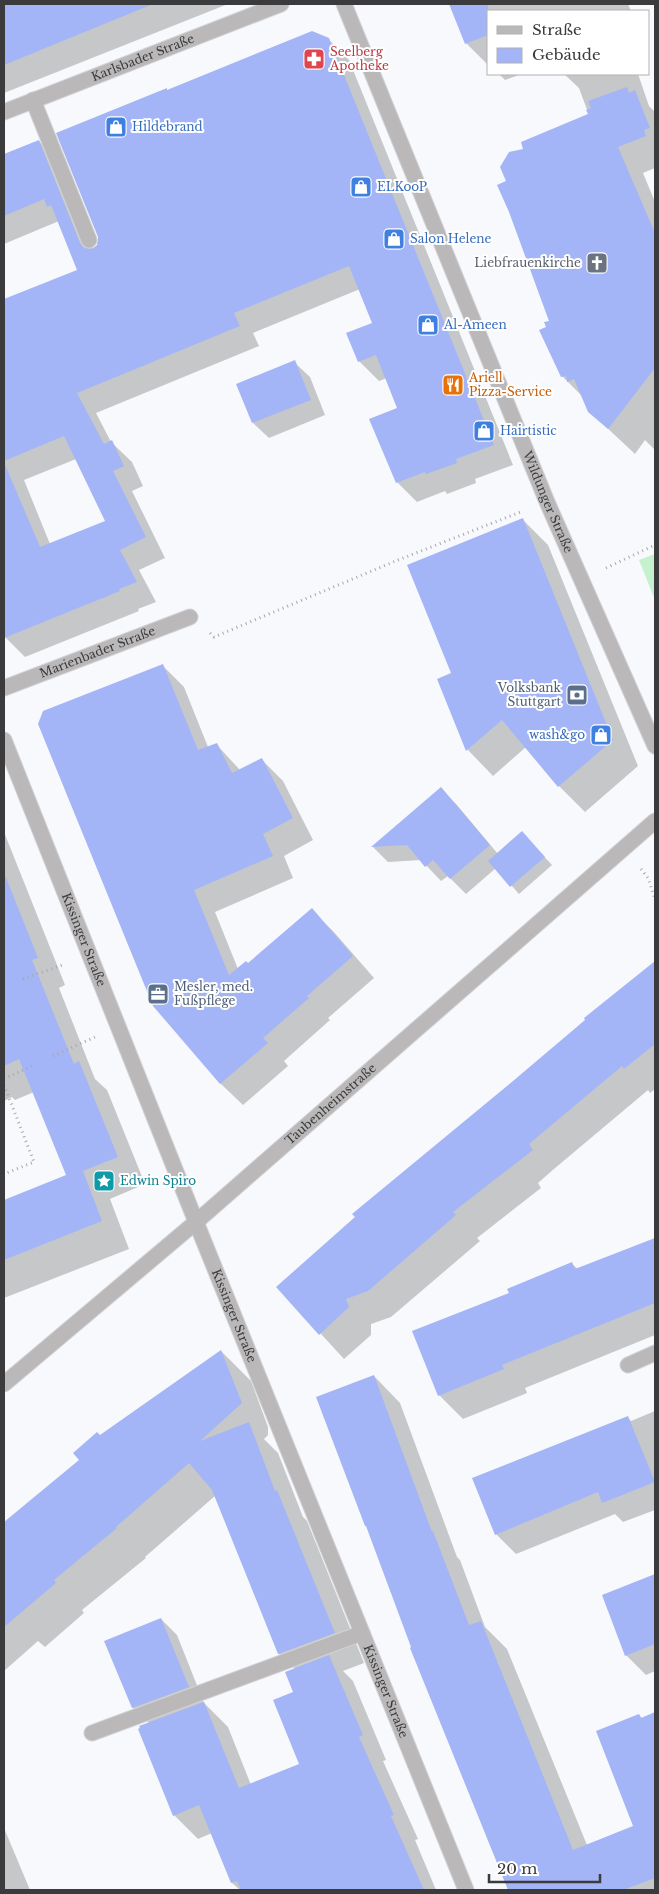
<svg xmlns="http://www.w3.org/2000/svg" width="659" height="1894" font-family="'Libre Baskerville',serif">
  <rect width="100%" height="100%" fill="#f8f9fc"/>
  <!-- green -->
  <path fill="#c5f1cf" d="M655,554V600L639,560Z"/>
  <!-- shadow -->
  <g fill="#0003" fill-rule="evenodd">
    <path d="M4,4H228L4,93Z"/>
    <path d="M450,4H628L631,11H488V65L466,43Z"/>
    <path d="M328,39L349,60L513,465L475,479L476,483L447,494L445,491L417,502L397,482L399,408L387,378L379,381L359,361L374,324L360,289L253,333L259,346L96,413L111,442L132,462L143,486L132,491L165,558L139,570L156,602L138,609L139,611L25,657L5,637L4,633V301L79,270L59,221L4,244V155L39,141L58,161L94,249L98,246L168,92ZM76,459L107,522L50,544L24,480Z"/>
    <path d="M499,74H521L505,80Z"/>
    <path d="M564,74H638L649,106L655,112V168L643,173L655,202V450L645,440L635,454L589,411L583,397L562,376L548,328L550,322L507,182L525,150L589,115L579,88Z"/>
    <path d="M294,362L310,377L325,415L269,438L253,423Z"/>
    <path d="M523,520L548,545L638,766L585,812L559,786L526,747L493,776L468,750L439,679L452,674Z"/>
    <path d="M162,665L184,687L208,747L216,744L240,770L261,759L283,781L313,840L284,856L293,878L215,912L238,969L248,965L311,910L333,931L374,978L328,1018L330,1020L284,1061L288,1066L243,1105L221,1084L155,1006Z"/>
    <path d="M441,789L457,805L498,854L527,838L552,865L519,894L496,868L466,894L448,876L441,881L421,860L388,862L373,847Z"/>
    <path d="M4,832L65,985L59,988L95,1079L107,1090L145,1184L110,1199L129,1249L4,1298V1201L68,1176L34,1092L15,1100L12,1097L4,1101Z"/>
    <path d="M655,977V1089L650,1093L648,1090L554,1169L538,1183L541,1188L477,1238L480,1241L391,1317L371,1324V1335L344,1359L278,1287Z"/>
    <path d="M655,1239V1335L525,1388L527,1393L463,1419L439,1395L510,1294L572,1264L578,1269Z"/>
    <path d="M221,1351L251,1381L268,1427V1435L264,1439L278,1453L303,1517L307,1521L364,1663L343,1671L353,1681L386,1760L383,1761L418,1839L415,1840L436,1890H240L232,1883L212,1833L198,1839L174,1815L149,1723L133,1708L161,1619L177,1635L204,1703L228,1727L251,1785L301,1765L295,1693V1669L279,1654L215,1496L145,1557L146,1558L82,1610L84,1613L45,1647L38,1641L4,1671V1523L81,1460L100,1436Z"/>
    <path d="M374,1376L400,1403L457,1557L460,1560L485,1627L507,1649L587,1845L635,1826L639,1715L643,1719L655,1714V1890H509L494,1851Z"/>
    <path d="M655,1411V1510L623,1522L615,1514L516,1554L496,1534L628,1418L631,1421Z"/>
    <path d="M655,1576V1671L646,1675L626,1655L603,1596Z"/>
    <path d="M4,1828L30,1890H4Z"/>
  </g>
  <!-- building -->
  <g fill="#a4b5f7">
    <path d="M4,4H153L4,65Z"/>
    <path d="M449,4H488V35L465,44Z"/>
    <path d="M312,31L329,38L494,445L456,459L457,463L426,474L425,472L396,483L369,419L397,408L376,355L358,362L346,333L372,323L349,266L234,313L240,326L77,393L104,444L112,440L124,466L113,471L146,537L120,550L137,582L119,589L120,591L4,638V462L40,547L105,521L64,436L4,461V299L77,270L51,205L47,207L44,199L4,216V154L39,140L80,243L84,248L92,249L97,245L98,237L56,133L167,88V90Z"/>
    <path d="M627,87L629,93L635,90L650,128L644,130L646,136L618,147L655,233V368L608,429L588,412L574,379L567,382L566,376L561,377L539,330L546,327L544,322L549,321L509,212L497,185L506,181L500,167L509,152L523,149L521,142L588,114L586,110L591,108L588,101Z"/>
    <path d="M295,360L311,400L252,423L236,384Z"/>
    <path d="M523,518L613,740L558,787L502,720L466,751L437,679L451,673L407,565Z"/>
    <path d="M163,664L198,750L217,743L232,773L262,758L293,818L263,834L273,856L194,890L229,975L246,961L248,963L312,908L353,956L307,996L309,998L263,1038L268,1043L220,1084L153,1006L38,724L43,711Z"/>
    <path d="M441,787L490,845L450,879L433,860L425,867L407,845L371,847Z"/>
    <path d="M522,831L545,857L510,887L488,861Z"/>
    <path d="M5,875L38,958L32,960L74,1064L79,1061L118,1157L83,1171L102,1221L4,1260V1200L66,1175L19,1059L4,1066V876Z"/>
    <path d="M655,961V1044L624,1069L622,1066L529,1144L533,1150L453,1212L456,1215L368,1291L346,1299L349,1307L319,1335L276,1287L355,1217L352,1214L507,1086L585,1020L584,1018Z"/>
    <path d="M655,1238V1303L502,1365L504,1369L438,1396L412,1331L509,1293L507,1289L572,1262L575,1269Z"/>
    <path d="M221,1350L242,1403L200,1441L249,1422L275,1491L277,1490L335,1633L278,1654L212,1490L189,1463L116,1527L117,1528L54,1580L56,1583L4,1627V1522L79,1460L73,1453L97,1432L100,1435Z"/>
    <path d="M374,1375L432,1532L433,1531L469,1625L481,1621L573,1850L633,1826L596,1731L639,1714L641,1718L655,1712V1878L623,1890H508L410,1648L411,1647L366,1526H365L316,1397Z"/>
    <path d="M628,1416L655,1482L602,1503L598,1492L495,1535L472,1478Z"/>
    <path d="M655,1574V1644L625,1656L602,1595Z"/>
    <path d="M161,1618L189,1687L132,1708L104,1641Z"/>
    <path d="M329,1655L363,1735L359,1737L394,1815L391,1816L424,1890H241L237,1881L231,1883L199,1805L173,1816L138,1729L140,1728L139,1726L204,1702L239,1788L299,1764L273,1700L293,1692L285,1672Z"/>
  </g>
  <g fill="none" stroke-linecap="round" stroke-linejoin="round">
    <!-- lane casing -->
    <g stroke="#d2d3d6" stroke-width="17">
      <g id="lane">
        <path d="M33,100L89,240"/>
        <path d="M628,1365L655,1353"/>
        <path d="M92,1733L362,1633"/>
      </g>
    </g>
    <!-- street casing -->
    <g stroke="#d2d3d6" stroke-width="17">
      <g id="street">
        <path id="s1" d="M344,4L547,502L655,746"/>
        <path id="s2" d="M4,112L281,4"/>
        <path id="s3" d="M4,688L190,617"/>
        <path id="s4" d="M4,740L196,1222L466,1890"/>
        <path id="s5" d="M4,1384L196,1222L655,821"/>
      </g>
    </g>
    <!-- path -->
    <g stroke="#a7a8ab" stroke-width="3" stroke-dasharray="1 4" stroke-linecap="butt">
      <path d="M606,568L655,545"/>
      <path d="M210,633L214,637L398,560L523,511"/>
      <path d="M641,869L648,878L655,899"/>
      <path d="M23,979L65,964"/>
      <path d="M53,1056L95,1037"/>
      <path d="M4,1079L32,1066"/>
      <path d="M4,1085L34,1162L4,1174"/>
    </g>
    <!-- lane -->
    <use href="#lane" stroke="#bab8b8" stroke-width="15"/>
    <!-- street -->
    <use href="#street" stroke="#bab8b8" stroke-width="15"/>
  </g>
  <!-- icons -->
  <defs>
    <g id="pharmacy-square" transform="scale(1.125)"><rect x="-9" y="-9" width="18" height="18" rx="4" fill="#e0444e" stroke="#fff"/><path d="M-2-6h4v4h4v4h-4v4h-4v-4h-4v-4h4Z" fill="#fff"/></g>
    <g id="shop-square" transform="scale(1.125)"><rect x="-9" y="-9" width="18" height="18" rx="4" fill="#3f7fe0" stroke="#fff"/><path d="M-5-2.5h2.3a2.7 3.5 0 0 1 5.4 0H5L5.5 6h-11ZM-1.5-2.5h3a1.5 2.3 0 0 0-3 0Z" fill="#fff"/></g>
    <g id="church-square" transform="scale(1.125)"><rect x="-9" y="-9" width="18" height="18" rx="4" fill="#6b7280" stroke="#fff"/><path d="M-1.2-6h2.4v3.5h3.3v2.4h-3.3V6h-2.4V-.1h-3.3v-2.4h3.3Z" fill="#fff"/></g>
    <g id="restaurant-square" transform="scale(1.125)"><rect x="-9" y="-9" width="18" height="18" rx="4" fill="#e8710a" stroke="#fff"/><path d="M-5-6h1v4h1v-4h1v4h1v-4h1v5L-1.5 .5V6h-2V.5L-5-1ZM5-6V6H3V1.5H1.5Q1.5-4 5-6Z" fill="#fff"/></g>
    <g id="bank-square" transform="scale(1.125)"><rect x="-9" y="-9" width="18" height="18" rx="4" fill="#5c6f8a" stroke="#fff"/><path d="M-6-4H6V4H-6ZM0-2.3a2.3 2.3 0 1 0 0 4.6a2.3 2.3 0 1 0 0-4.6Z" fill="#fff"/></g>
    <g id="office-square" transform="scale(1.125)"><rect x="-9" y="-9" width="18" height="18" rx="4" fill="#5c6f8a" stroke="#fff"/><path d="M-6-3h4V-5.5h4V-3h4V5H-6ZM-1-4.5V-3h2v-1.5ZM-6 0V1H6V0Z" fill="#fff"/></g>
    <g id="sight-square" transform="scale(1.125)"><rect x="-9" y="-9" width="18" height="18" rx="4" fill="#0f9aa8" stroke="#fff"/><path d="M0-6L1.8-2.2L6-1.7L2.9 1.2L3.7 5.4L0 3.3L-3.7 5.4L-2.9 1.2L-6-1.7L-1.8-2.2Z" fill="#fff"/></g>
  </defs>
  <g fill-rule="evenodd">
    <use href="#pharmacy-square" x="314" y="59"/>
    <use href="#shop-square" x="116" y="127"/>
    <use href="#shop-square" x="361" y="187"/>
    <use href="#shop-square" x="394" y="239"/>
    <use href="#church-square" x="597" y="263"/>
    <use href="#shop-square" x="428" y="325"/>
    <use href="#restaurant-square" x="453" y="385"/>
    <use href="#shop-square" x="484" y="431"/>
    <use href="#bank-square" x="577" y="695"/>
    <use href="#shop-square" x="601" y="735"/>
    <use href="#office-square" x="158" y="994"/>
    <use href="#sight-square" x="104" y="1181"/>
  </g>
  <g text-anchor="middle" stroke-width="4" stroke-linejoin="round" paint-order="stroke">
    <!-- health labels -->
    <g font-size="12" fill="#be3a42" stroke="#fff" text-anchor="start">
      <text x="330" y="56">Seelberg<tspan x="330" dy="14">Apotheke</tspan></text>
    </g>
    <!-- street labels -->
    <g font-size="12" fill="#3b3b3d" stroke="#fff">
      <text dy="4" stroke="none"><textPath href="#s2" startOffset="149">Karlsbader Straße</textPath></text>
      <text dy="4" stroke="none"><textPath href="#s1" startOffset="538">Wildunger Straße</textPath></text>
      <text dy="4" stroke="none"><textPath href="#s3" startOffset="100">Marienbader Straße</textPath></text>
      <text dy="4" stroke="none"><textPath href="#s4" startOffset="215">Kissinger Straße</textPath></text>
      <text dy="4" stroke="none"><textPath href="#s5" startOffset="430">Taubenheimstraße</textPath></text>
      <text dy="4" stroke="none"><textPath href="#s4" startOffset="620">Kissinger Straße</textPath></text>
      <text dy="4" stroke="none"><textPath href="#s4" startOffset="1025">Kissinger Straße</textPath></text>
    </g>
    <!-- shop labels -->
    <g font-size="12" fill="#366cbe" stroke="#fff" text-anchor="start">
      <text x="132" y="131">Hildebrand</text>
      <text x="377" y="191">ELKooP</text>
      <text x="410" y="243">Salon Helene</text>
      <text x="444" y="329">Al-Ameen</text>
      <text x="500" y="435">Hairtistic</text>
      <text x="585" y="739" text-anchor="end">wash&amp;go</text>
    </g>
    <!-- worship labels -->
    <g font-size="12" fill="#5b616d" stroke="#fff" text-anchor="end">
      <text x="581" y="267">Liebfrauenkirche</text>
    </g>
    <!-- food labels -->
    <g font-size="12" fill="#c56008" stroke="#fff" text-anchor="start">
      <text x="469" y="382">Ariell<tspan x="469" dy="14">Pizza-Service</tspan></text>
    </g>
    <!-- service labels -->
    <g font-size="12" fill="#4e5e75" stroke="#fff" text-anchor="end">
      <text x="561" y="692">Volksbank<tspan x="561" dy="14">Stuttgart</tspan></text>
      <text x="174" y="991" text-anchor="start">Mesler, med.<tspan x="174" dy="14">Fußpflege</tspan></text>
    </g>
    <!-- culture labels -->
    <g font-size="12" fill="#0d838f" stroke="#fff" text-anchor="start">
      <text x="120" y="1185">Edwin Spiro</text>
    </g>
  </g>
  <!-- border -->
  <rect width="659" height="1894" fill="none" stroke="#3b3b3d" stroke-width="10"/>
  <!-- legend -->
  <rect x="487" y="10" width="162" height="65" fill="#ffffff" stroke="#b1b1b1"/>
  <rect x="497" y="26" width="25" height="8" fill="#bab8b8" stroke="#b1b1b1"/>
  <text x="532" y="35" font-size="15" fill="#3b3b3d">Straße</text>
  <rect x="497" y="48" width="25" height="15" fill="#a4b5f7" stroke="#b1b1b1"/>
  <text x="532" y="60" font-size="15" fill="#3b3b3d">Gebäude</text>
  <!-- scale -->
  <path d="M489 1874v8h111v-8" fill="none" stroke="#3b3b3d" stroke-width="2.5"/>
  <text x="497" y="1874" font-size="15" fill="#3b3b3d" stroke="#ffffff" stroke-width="4" paint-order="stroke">20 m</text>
</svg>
